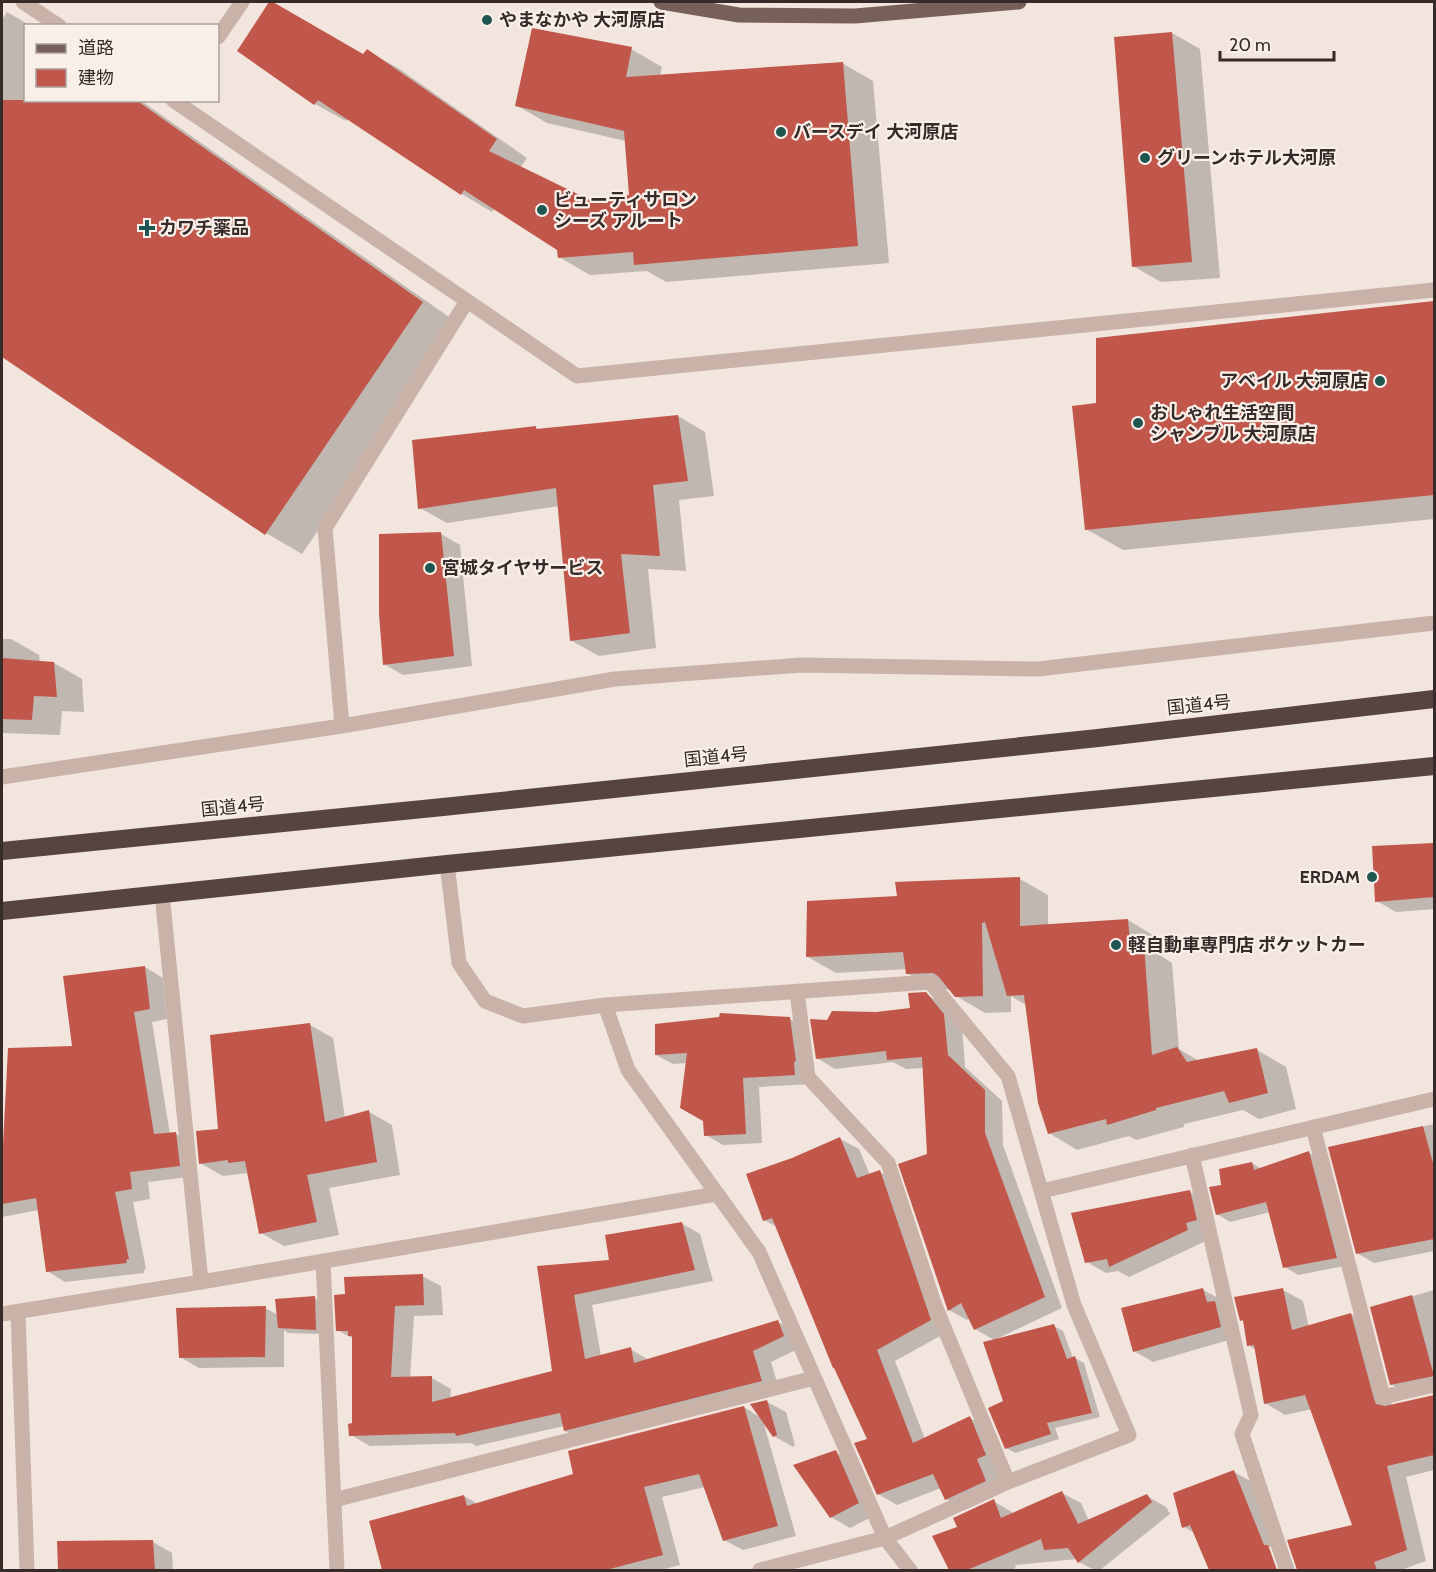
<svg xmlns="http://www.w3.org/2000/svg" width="1436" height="1572" font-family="Cabin,'Noto Sans JP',sans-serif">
  <rect width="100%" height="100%" fill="#f1e5dd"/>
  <!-- shadow -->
  <g fill="#0003">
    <path d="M271,2L364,56L367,51L398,68L527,158L520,168L592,203L630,196L626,141L547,123L516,105L631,49L662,67L660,76L842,63L873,81L889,263L666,282L647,271L590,275L559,257V249L495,208L492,212L462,194L348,118L346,121L315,104L239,51Z"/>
    <path d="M7,12L31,26H26V100H140L459,324L302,554L266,533L2,355V20Z"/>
    <path d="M1172,33L1200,49L1220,278L1161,282L1133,266Z"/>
    <path d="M1434,303V519L1123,550L1086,529L1098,405L1097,339Z"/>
    <path d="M678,416L705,432L714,496L679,500L686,571L648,569L656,648L599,656L572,641L559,506L447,523L420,508L535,427L540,430Z"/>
    <path d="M441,534L460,545L472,666L403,675L384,664Z"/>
    <path d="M2,639H11L39,655L40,662L54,663L82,679L84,712L62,711L60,735L2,733Z"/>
    <path d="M1434,844V909L1396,912L1377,901L1374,848Z"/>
    <path d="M1020,879L1048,895V926L1128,920L1156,937L1158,954L1172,963L1179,1049L1199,1061L1257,1050L1286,1067L1296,1109L1259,1119L1243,1110L1184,1124V1127L1136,1140L1129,1136L1077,1150L1049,1133L1026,1005L1011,996V1012L985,1013L956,996L950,989L936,990L907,973V969L836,973L808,957L898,898Z"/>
    <path d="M145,967L163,978L167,1019L152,1022L170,1135L176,1134L194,1144L197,1176L148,1182L150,1199L133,1202L146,1269L144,1270V1273L65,1282L47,1271L39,1210L2,1217V1147L4,1146L73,1048Z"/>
    <path d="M925,994L944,1004L962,1026L965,1067L1002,1101L1003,1145L1062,1308L994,1340L975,1329L970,1318L967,1320L949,1310L929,1155L924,1068L906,1069L893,1062L835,1069L817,1058L828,1021L912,1009Z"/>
    <path d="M790,1019L807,1029L811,1084L759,1087L762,1143L723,1145L706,1135L705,1120L687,1063L673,1064L656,1055Z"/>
    <path d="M310,1025L333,1038L345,1118L369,1112L392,1125L400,1175L329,1188L339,1235L284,1246L261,1233L247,1173L223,1176L200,1163L220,1130Z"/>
    <path d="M1434,1124V1251L1374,1263L1357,1253L1330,1148Z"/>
    <path d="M840,1139L859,1149L870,1175L880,1172L899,1183L949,1331L895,1361L925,1439L970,1418L989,1429L1004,1492L965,1510L946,1499L941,1488L897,1505L878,1494L869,1440L777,1227L764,1220L792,1160Z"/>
    <path d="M1309,1153L1322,1160L1349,1265L1298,1275L1285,1267L1270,1212L1230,1222L1217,1214L1223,1186L1252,1163L1262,1169Z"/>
    <path d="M1190,1192L1209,1203L1206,1241L1129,1277L1118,1271L1106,1273L1087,1262Z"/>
    <path d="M681,1223L700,1234L713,1281L592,1305L601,1356L630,1349L649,1360L778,1322L797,1332L802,1347L771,1362L780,1392L584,1441L565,1431L564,1426L476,1446L472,1443L370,1446L351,1435L354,1424V1339L337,1330L422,1276L441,1286L443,1315L414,1316L410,1379L432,1378L451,1389L450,1399L554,1372L538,1267L611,1261Z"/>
    <path d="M1203,1290L1222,1300L1239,1337L1153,1362L1134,1351Z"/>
    <path d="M1283,1290L1303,1301L1309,1327L1351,1314L1371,1326L1392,1406L1434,1396V1470L1406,1477L1426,1561L1401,1570H1298L1289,1541L1354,1526L1312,1409L1285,1415L1265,1403L1256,1350L1248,1345L1245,1322L1241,1320Z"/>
    <path d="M1434,1290V1391L1411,1396L1391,1384L1372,1308Z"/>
    <path d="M314,1298L323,1303L325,1334L288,1333L284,1330V1367L199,1368L180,1357L265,1308L278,1315Z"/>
    <path d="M1054,1326L1063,1331L1073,1358H1075L1084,1363L1100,1417L1055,1428L1059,1439L1015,1453L1006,1448L1005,1402Z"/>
    <path d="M767,1402L786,1412L795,1445L793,1447L774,1436L763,1421L796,1536L743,1550L724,1540L705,1487L662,1497L680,1565L661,1570H384L371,1522L464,1496L478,1504L574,1475L744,1407L761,1418Z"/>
    <path d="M2,1428L3,1429V1463L2,1464Z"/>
    <path d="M835,1452L854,1462L877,1514L850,1528L831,1517Z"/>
    <path d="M1234,1472L1254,1483L1292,1570H1279L1271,1547H1268L1275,1570H1211L1195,1533L1184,1527Z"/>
    <path d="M1062,1493L1081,1503L1089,1521L1147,1496L1166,1507L1170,1514L1100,1570H1094L1079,1562L1077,1559L1015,1565L1016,1568L1010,1570H951L934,1537L959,1528L993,1501L1012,1512L1013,1515Z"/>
    <path d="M59,1542H153L172,1553L173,1570H60Z"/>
  </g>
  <!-- building -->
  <g fill="#c1574b">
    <path d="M269,2H273L363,54L367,49L497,139L489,151L592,201L629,195L624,131L515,106L532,28L632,47L626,77L843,62L858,246L634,265L633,252L558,258L557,250L464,190L461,195L318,100L314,105L237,51Z"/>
    <path d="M1172,32L1192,262L1132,267L1114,37Z"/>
    <path d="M2,100H136L423,302L265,535L2,357Z"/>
    <path d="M1434,301V495L1085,530L1072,406L1096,403V338Z"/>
    <path d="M678,415L688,481L653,485L660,556L621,554L630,633L570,641L556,488L418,509L412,440L536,426V429Z"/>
    <path d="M441,532L454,656L383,665L379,614V534Z"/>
    <path d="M2,658L54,662L57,697L34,696L32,720L2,719Z"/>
    <path d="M1434,843V897L1375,902L1372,846Z"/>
    <path d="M1020,877V926L1128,919L1130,943L1144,945L1152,1055L1177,1047L1187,1062L1257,1048L1268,1093L1229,1103L1224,1091L1156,1108V1110L1107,1125L1106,1119L1048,1134L1038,1103L1024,995L1007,996L985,922L982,923L983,996L955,997L938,976L933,973L906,974L903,952L806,957L807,901L897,896L895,882Z"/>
    <path d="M145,966L150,1009L134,1012L154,1134L176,1132L180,1166L130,1172L132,1189L115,1192L129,1259L126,1260L127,1263L46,1272L36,1198L2,1204V1145H3L8,1048L72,1046L63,976Z"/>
    <path d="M926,992L944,1014L948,1055L985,1090V1133L1045,1297L974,1330L961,1303L948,1311L898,1164L927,1154L922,1057L887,1060L886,1051L816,1059L810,1019L827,1020L832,1011L876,1012L910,1008L908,993Z"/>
    <path d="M720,1013L790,1017L796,1061L794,1062L795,1075L743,1078L746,1134L704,1136L703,1121L680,1108L687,1053L655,1055V1024L719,1017Z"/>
    <path d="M310,1023L325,1122L369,1110L377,1162L307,1175L317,1222L259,1234L245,1161L228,1163V1160L199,1164L196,1131L218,1129L210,1035Z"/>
    <path d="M1423,1126L1434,1167V1239L1356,1254L1328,1147Z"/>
    <path d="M840,1137L857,1178L880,1170L931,1320L877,1350L913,1443L970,1416L986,1455L977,1459L986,1481L945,1500L933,1474L877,1495L854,1443L867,1439L834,1368H833L772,1218L763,1221L746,1174L792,1158Z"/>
    <path d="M1309,1151L1337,1258L1283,1268L1266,1202L1216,1215L1209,1187L1221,1185L1219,1169L1252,1162L1254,1170Z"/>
    <path d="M1190,1190L1197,1220L1186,1223L1188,1230L1109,1267L1107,1259L1085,1263L1071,1213Z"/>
    <path d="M682,1222L695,1270L574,1295L585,1359L631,1347L634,1363L778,1320L784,1336L753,1351L762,1381L564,1431L560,1413L456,1436L455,1433L349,1436L348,1424L352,1423V1336H348V1331H336L334,1295L345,1294L344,1277L423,1274L424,1305L395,1306L391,1377L432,1376V1402L552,1371L537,1266L609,1260L605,1235Z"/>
    <path d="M1203,1288L1207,1302L1215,1301L1221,1327L1133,1352L1121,1308Z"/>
    <path d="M1283,1288L1292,1330L1351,1313L1374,1399L1376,1404L1385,1406L1434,1395V1455L1387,1466L1407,1550L1374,1562L1377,1570H1297L1287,1540L1352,1525L1305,1395L1264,1404L1254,1345L1247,1346L1243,1320L1240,1321L1234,1297Z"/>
    <path d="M1412,1295L1434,1376L1390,1385L1370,1307Z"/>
    <path d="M315,1296L316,1330L278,1328L275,1299Z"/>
    <path d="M266,1306L265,1357L179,1358L176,1308Z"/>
    <path d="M1054,1324L1067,1359L1075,1356L1092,1413L1047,1423L1051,1434L1005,1449L988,1408L1003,1401L983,1342Z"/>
    <path d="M767,1400L777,1435L773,1437L750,1404Z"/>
    <path d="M744,1406L778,1526L723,1541L699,1474L644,1487L663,1555L606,1570H382L369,1521L464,1495L467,1506L573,1474L568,1451Z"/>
    <path d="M836,1450L859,1503L830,1518L793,1465Z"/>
    <path d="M1234,1470L1264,1545H1268L1277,1570H1209L1190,1525L1182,1528L1173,1493Z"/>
    <path d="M1062,1491L1078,1524L1147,1494L1152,1502L1078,1563L1068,1548L1044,1550L1041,1539L967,1570H949L932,1536L957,1527L953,1518L994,1499L1001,1518Z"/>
    <path d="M153,1540L155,1570H58L57,1541Z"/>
  </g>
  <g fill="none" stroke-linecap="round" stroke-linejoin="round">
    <!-- minor -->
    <g stroke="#c9b3a9" stroke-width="15">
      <path d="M23,2L59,26"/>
      <path d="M218,37L242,2"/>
      <path d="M173,100L577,376L1434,290"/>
      <path d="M342,726L325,528L467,301"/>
      <path d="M2,777L342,726L615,679L802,665L1038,669L1434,623"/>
      <path d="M447,864L459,963L485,1001L523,1016L605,1005L930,982L1008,1076L1074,1305L1129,1435L1008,1482L885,1538L760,1570"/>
      <path d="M162,894L201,1282"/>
      <path d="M797,992L808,1077L888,1163L934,1303L1008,1482"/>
      <path d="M605,1005L628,1070L759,1252L885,1538L910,1570"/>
      <path d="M1313,1127L1383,1397L1434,1385"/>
      <path d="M1192,1155L1251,1415L1242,1434L1287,1570"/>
      <path d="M1042,1191L1434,1099"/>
      <path d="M323,1261L337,1570"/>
      <path d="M18,1313L27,1570"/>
      <path d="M2,1314L201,1282L717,1194"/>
      <path d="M334,1500L814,1378"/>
    </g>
    <!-- major -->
    <path stroke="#78605a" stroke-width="15" d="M661,2L739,15L855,16L1019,2"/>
    <!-- highway -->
    <g stroke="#574440" stroke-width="18">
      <path d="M2,851L443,807L1098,738L1434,699"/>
      <path d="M2,911L447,864L1434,766"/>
    </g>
  </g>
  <!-- markers -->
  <g fill="#205652" stroke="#f9efe9" stroke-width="2">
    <circle cx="487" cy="20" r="6"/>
    <circle cx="781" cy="132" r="6"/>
    <circle cx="1145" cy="158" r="6"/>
    <circle cx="542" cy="210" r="6"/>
    <path d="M144 219h6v6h6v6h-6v6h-6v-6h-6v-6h6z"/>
    <circle cx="1380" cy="381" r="6"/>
    <circle cx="1138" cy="423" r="6"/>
    <circle cx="430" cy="568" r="6"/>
    <circle cx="1372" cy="877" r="6"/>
    <circle cx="1116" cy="945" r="6"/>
  </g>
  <g text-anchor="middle" stroke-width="4.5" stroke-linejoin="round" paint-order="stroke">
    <!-- poi labels -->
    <g font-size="18" font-weight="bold" fill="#362b29" stroke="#f9efe9" text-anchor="start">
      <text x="499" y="26">やまなかや 大河原店</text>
      <text x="793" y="138">バースデイ 大河原店</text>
      <text x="1157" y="164">グリーンホテル大河原</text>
      <text x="554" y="206">ビューティサロン<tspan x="554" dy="21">シーズ アルート</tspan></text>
      <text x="159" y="234">カワチ薬品</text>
      <text x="1368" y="387" text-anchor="end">アベイル 大河原店</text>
      <text x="1150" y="419">おしゃれ生活空間<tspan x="1150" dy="21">シャンブル 大河原店</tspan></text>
      <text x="442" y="574">宮城タイヤサービス</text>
      <text x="1360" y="883" text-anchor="end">ERDAM</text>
      <text x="1128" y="951">軽自動車専門店 ポケットカー</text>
    </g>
    <!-- street labels -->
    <g font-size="18" fill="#362b29" stroke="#f9efe9">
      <text transform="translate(1199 705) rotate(-6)" y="6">国道4号</text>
      <text transform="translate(716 757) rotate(-6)" y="6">国道4号</text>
      <text transform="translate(233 807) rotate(-6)" y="6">国道4号</text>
    </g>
  </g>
  <!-- border -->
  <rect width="1436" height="1572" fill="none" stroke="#362b29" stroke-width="6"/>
  <!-- legend -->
  <rect x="24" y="24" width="195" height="78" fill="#f9efe9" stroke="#aba19c" stroke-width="1.5"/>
  <rect x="36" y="44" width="30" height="9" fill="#78605a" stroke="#aba19c" stroke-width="1.5"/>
  <text x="78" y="54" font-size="18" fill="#362b29">道路</text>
  <rect x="36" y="69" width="30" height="18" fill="#c1574b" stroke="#aba19c" stroke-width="1.5"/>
  <text x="78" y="84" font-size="18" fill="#362b29">建物</text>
  <!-- scale -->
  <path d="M1220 51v9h114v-9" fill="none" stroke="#362b29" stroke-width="3"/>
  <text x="1229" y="51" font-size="18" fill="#362b29" stroke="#f9efe9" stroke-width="4.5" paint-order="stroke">20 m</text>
</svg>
